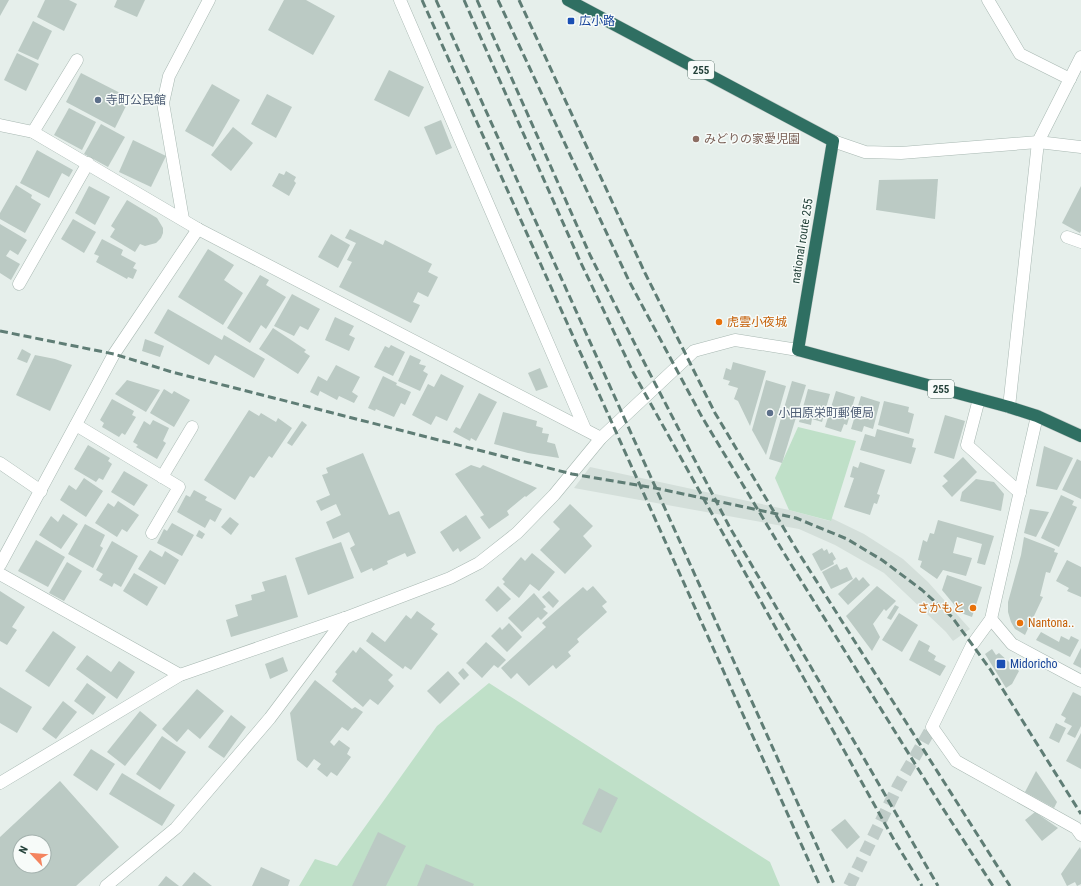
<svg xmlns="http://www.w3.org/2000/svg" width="1081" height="886" font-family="'Roboto Condensed','Noto Sans JP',sans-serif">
  <rect width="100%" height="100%" fill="#e6efeb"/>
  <!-- built -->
  <path fill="#d4dfda" d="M590,467L789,510L830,521L831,518L864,534L903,559L928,582L970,629L953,641L946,632L884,573L835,545L799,529L574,488Z"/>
  <!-- green -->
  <g fill="#bfe0c8">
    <path d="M798,427L856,441L831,521L789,510L775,478Z"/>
    <path d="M489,683L770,862L780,886H299L315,859L337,866L437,726Z"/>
  </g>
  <!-- building -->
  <g fill="#bbcac4" fill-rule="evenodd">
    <path d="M0,0H9L0,16Z"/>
    <path d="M45,0H69L77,4L64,31L37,17Z"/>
    <path d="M117,0H145L137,17L114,7Z"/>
    <path d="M284,0H306L335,16L313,55L268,30Z"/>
    <path d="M33,21L52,31L38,60L18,51Z"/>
    <path d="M17,53L39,64L26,91L4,80Z"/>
    <path d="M389,70L424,87L409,117L374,100Z"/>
    <path d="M81,73L130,98L115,128L66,102Z"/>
    <path d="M212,84L240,100L213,147L185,131Z"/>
    <path d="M267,94L292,107L276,138L251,124Z"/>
    <path d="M69,108L96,122L82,150L54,135Z"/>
    <path d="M441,120L452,148L436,155L424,127Z"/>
    <path d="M101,124L125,137L108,167L84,154Z"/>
    <path d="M233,127L253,143L231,171L211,155Z"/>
    <path d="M133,140L166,156L151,187L119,172Z"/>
    <path d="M37,150L73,170L69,177L62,173L49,198L20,183Z"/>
    <path d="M286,171L296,177L294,181L296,183L289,196L272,186L279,173L284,175Z"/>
    <path d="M938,179L935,219L876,210L879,180Z"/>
    <path d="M16,185L32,195L31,198L41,204L25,233L0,219V213Z"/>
    <path d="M89,186L110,197L95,225L75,213Z"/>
    <path d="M1081,186V231L1080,233L1062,223Z"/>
    <path d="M127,200L157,218L163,228V233L161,238L156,243L145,246L140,244L135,252L110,237L115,229L111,226Z"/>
    <path d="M73,219L96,232L84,253L61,239Z"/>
    <path d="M0,224L27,240L18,255L10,250L6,256L20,264L11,280L0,273Z"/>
    <path d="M350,229L383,245L385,240L432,264L428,272L438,277L428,297L418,292L413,302L420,305L411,323L339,287L352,262L347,260L356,243L345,238Z"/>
    <path d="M331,234L350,245L338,268L318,257Z"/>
    <path d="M102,239L123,250L121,255L136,263L133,268L137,270L133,279L128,277L127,279L96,262L99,256L94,254Z"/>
    <path d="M208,249L234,265L224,280L243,293L223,325L178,297Z"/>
    <path d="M260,275L269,280L266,285L286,297L266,329L261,325L250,343L227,328Z"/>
    <path d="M292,294L320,309L308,330L300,326L294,336L274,326Z"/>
    <path d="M168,309L222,340L224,335L265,359L254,378L215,355L209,365L154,333Z"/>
    <path d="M335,317L354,326L349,335L355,338L349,351L325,340Z"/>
    <path d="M273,328L306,350L304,352L310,356L298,374L259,349Z"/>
    <path d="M145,339L164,346L160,357L142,351Z"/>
    <path d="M391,345L405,352L393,376L374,367L385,346L389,348Z"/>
    <path d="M22,349L31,354L27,363L17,359Z"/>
    <path d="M35,355L55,359L72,365L50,411L16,395Z"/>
    <path d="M410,355L421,360L419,364L426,366L423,371L428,374L420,391L398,381Z"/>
    <path d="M733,362L766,371L750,426L738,401L734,399L738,388L728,385L730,381L723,379L726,368L731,370Z"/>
    <path d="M336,365L360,377L352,392L358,396L354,403L339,396L337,400L320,391L318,396L310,392L318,376L327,381Z"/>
    <path d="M540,368L548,387L536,391L528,373Z"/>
    <path d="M441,374L464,386L447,421L436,416L431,425L412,415L428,384L434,387Z"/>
    <path d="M383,376L397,383L396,385L411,392L405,405L401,403L394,417L376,409L375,411L368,408Z"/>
    <path d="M127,380L160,390L146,412L115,394Z"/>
    <path d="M766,380L786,386L766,455L752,430Z"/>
    <path d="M792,381L806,385L782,463L769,459Z"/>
    <path d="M164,389L172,394L174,391L190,400L174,427L150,413Z"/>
    <path d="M808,389L830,394L822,422L812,419L811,425L799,422Z"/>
    <path d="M836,391L855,397L847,425L844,424L841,432L825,427Z"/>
    <path d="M479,393L497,402L476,441L471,438L470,441L453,432L456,427L460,429Z"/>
    <path d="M861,396L880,402L873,429L864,426L862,432L851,429Z"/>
    <path d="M112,399L134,411L132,415L136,417L125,435L122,433L119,437L102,427L104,423L100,420Z"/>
    <path d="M884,401L909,407L908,412L914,414L909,434L878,425Z"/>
    <path d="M249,410L259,416L261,413L276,422L278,418L292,428L272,458L269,456L254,478L250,476L235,500L204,480Z"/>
    <path d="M503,412L537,421L536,426L543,428L542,433L549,434L547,442L555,444L559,458L528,453L494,444Z"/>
    <path d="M945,415L965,421L954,459L934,453Z"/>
    <path d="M153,420L169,428L163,441L166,443L157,459L136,447L138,445L133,442L144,421L150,425Z"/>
    <path d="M302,421L307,425L292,446L287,443Z"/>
    <path d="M877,429L914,439L912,447L916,448L911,464L860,450L865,434L875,437Z"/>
    <path d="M88,445L110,458L108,461L112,464L103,480L99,478L96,482L74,469Z"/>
    <path d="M1044,446L1073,458L1057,490L1036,486Z"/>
    <path d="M363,453L389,515L399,511L416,553L407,557L405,553L387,561L388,564L373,571L372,568L361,573L350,548L355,545L349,532L333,539L326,522L341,515L336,504L321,511L316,501L330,495L322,475L328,473L326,468Z"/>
    <path d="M963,457L977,472L952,497L942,486L948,481L943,476Z"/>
    <path d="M1077,459L1081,461V499L1062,490Z"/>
    <path d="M860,462L885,470L877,494L880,495L877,504L874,503L870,515L844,507L854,478L850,477L853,466L858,468Z"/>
    <path d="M471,465L480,468L483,465L537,488L526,497L525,496L507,511L509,515L489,529L480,517L484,515L455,474Z"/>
    <path d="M124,471L148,485L134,506L111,492Z"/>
    <path d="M84,478L103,491L86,517L60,500L69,485L76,490Z"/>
    <path d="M976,479L994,482L1004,494L1001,511L960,501L962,492Z"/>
    <path d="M194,490L207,497L205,500L222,509L215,522L210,519L205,528L177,512L186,495L190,497Z"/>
    <path d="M1061,495L1074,501L1072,505L1077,507L1059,547L1041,538Z"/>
    <path d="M118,501L139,515L127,532L122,529L117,537L95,523L108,503L114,507Z"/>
    <path d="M570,504L593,526L583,536L592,546L565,574L540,550L560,529L553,522Z"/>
    <path d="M1030,509L1049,512L1036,537L1024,533Z"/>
    <path d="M63,514L78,524L61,549L39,535L51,516L58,522Z"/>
    <path d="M466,515L481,538L460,552L458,548L453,552L440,532Z"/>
    <path d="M230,517L239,524L231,535L221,527Z"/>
    <path d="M938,520L994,536L985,565L977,563L982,544L957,537L953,553L972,558L966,576L943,570L937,579L920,567L922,561L918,560L923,540L927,542L930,533L934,534Z"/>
    <path d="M172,523L194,535L182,556L157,543L164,529L167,531Z"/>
    <path d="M85,524L105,535L100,546L103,548L93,568L68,554Z"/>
    <path d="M199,530L205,534L202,539L196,536Z"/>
    <path d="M1024,537L1055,549L1054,552L1058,553L1050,573L1046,572L1040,596L1043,597L1025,635L1015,629L1011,622L1008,612V602L1021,555Z"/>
    <path d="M36,540L65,557L48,587L18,571Z"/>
    <path d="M112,541L138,556L121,587L114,583L112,587L99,580L103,574L96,570Z"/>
    <path d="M341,542L354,578L308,595L295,558Z"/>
    <path d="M822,548L824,551L827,549L829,554L832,552L836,559L833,561L834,564L821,571L812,554Z"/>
    <path d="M150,550L162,557L165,551L179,560L165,585L138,569Z"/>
    <path d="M532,553L555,572L539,591L530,584L519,598L503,584L505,582L502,579L521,557L525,561Z"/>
    <path d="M1067,560L1081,567V597L1067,591L1069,588L1056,581Z"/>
    <path d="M67,562L82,571L64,601L49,593Z"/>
    <path d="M837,564L840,570L847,567L853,579L831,589L822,572Z"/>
    <path d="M134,573L158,587L147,606L123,591Z"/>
    <path d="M286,575L298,617L231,637L226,620L238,616L235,605L252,600L251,595L265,591L262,582Z"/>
    <path d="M947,575L982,587L972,617L961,613L942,590Z"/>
    <path d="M856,577L859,581L863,577L870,585L848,605L838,594Z"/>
    <path d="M498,586L511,599L497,612L485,600Z"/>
    <path d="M593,586L607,602L602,606L607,612L577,639L579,642L568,652L571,656L556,669L553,665L529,686L517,673L511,679L501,668L546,627L542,623L583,587L587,591Z"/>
    <path d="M877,586L896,601L886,611L884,609L873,624L880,637L872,651L846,616Z"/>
    <path d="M0,591L25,607L12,627L17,630L7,645L0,641Z"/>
    <path d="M549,591L559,601L553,608L542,597Z"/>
    <path d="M534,593L546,607L543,609L548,613L541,620L538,617L522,632L508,618Z"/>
    <path d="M895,605L899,607L891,620L887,618Z"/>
    <path d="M417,611L435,624L431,629L438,634L411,670L405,666L403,669L366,641L372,632L385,642L406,615L411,619Z"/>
    <path d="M899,613L918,625L902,652L882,640Z"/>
    <path d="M509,623L522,637L507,652L491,636L500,627L502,630Z"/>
    <path d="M53,631L76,647L49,687L25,671Z"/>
    <path d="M1041,632L1059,642L1061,636L1069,640L1071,636L1079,640L1070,657L1036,640Z"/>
    <path d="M919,640L930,646L928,651L936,656L934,660L946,666L940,676L909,660Z"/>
    <path d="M486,642L506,660L498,668L494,665L482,678L466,663Z"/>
    <path d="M360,647L393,675L388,680L394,686L378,705L370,699L363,707L332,681L337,674L335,672L353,650L356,653Z"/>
    <path d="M1081,648V668L1073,664Z"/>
    <path d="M992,649L996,655L999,653L1019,671L1012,684L1006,688L985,654Z"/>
    <path d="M87,655L111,672L119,661L135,672L117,699L76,669Z"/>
    <path d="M283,657L288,671L270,679L265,664Z"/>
    <path d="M463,668L469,675L464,680L458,673Z"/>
    <path d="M448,671L460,684L440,704L427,691Z"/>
    <path d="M315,680L352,709L355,707L363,712L348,731L342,727L330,742L334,746L339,740L350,748L347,754L351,757L337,776L331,772L327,777L317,769L321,764L314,759L307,768L297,760L290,713Z"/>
    <path d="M87,683L106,697L93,715L74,701Z"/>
    <path d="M0,687L32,707L17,733L0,723Z"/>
    <path d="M197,689L224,711L200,739L188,729L177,742L162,729Z"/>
    <path d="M1073,692L1081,696V726L1075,738L1067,734L1072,726L1064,722L1066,718L1061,715Z"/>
    <path d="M63,701L77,712L56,739L42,729Z"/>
    <path d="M140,711L157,725L125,766L107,752Z"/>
    <path d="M231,715L246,727L224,758L208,747Z"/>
    <path d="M1056,723L1066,728L1059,743L1049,738Z"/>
    <path d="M1081,733V769L1066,761Z"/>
    <path d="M162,736L186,752L160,790L136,774Z"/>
    <path d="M91,749L115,764L97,791L73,775Z"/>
    <path d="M1036,771L1057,802L1054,808L1025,792Z"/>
    <path d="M122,773L175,805L162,826L109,794Z"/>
    <path d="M60,781L119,847L76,886H0V837ZM20,842H44V866H20Z"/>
    <path d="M599,788L618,798L601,833L582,824Z"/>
    <path d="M1035,812L1058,828L1042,841L1025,820Z"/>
    <path d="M845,819L860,837L847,849L831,830Z"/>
    <path d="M378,832L406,846L386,886H352Z"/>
    <path d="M1080,847L1081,850V884L1077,886L1075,882L1067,886L1061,874Z"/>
    <path d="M426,864L474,884L473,886H417Z"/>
    <path d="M261,867L290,880L288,886H252Z"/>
    <path d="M194,872L212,886H182Z"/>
    <path d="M166,876L179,886H158Z"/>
  </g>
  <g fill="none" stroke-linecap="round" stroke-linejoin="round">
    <!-- minor-tunnel -->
    <path stroke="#bfccc8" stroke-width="12" stroke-dasharray="12 6" stroke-linecap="butt" d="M849,886L898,786L932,727"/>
    <!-- minor casing -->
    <g stroke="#a8b8b2" stroke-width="13">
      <g id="minor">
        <path d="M400,0L585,429"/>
        <path d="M988,0L1020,54L1070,79"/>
        <path d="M0,125L33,132L198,229L601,438"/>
        <path d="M33,132L77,60"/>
        <path d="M833,141L865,152L901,153L1038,142L1081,147"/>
        <path d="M183,219L163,103L169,76L209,0"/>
        <path d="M1067,237L1081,242"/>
        <path d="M19,284L88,163"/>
        <path d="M979,399L967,445L1020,493"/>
        <path d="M1009,407L1038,142L1081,57"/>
        <path d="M1037,416L991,619L972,645L932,727L956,761L1076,828L1081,835"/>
        <path d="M76,425L179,487L152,533"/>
        <path d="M0,463L41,491"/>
        <path d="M162,477L192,427"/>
        <path d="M0,565L114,354L198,229"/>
        <path d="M0,574L180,675"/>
        <path d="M991,619L1012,644L1081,681"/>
        <path d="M0,783L180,675L345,618L450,578L479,563L517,533L554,495L601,438L694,351L735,340L798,350"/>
        <path d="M106,886L176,828L270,718L345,618"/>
      </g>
    </g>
    <!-- highway casing -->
    <g stroke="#c2cac8" stroke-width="13">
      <path id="highway" d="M568,0L833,141L798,350L1009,407L1037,416L1081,436"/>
    </g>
    <!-- minor -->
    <use href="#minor" stroke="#fff" stroke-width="12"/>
    <!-- highway -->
    <use href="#highway" stroke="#2f6f62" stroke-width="12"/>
    <!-- rail -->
    <g stroke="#5f7d75" stroke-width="3" stroke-dasharray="8 4" stroke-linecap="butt">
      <path d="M422,0L820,886"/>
      <path d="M436,0L835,886"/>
      <path d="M464,0L580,261L633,372L894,840L922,886"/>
      <path d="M477,0L590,255L646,366L729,526L938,886"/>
      <path d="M498,0L629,281L702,417L787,558L940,804L993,886"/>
      <path d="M519,0L645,273L715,413L798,552L1010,886"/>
      <path d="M0,331L114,354L172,372L572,474L655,488L796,518L847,539L882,560L922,590L952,617L990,669L1081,814"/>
    </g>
  </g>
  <!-- markers -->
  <g fill="#1a4fb4" stroke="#f7fbf9" stroke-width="1.5">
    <rect x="567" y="17" width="8" height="8" rx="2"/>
    <rect x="996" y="659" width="10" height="10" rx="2"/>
  </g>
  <g fill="#5c6f8a" stroke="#f7fbf9" stroke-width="1.5">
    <circle cx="98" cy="100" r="4"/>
    <circle cx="770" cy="413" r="4"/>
  </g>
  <circle fill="#8d6e63" stroke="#f7fbf9" stroke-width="1.5" cx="696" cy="139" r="4"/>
  <g fill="#e8710a" stroke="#f7fbf9" stroke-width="1.5">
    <circle cx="719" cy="322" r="4"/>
    <circle cx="973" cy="608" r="4"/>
    <circle cx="1020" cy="623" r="4"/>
  </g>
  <g text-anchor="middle" stroke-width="3" stroke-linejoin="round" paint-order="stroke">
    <!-- shield labels -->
    <g fill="#f7fbf9" stroke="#637a73" stroke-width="1">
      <rect x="688" y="61" width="26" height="18" rx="3"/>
      <rect x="928" y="380" width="26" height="18" rx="3"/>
    </g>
    <g font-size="11" font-weight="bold" fill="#24423a">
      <text x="701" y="74">255</text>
      <text x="941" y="393">255</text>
    </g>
    <!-- transit labels -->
    <g font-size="12" fill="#164399" stroke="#f7fbf9" text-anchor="start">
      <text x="579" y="25">広小路</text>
      <text x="1010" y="668">Midoricho</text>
    </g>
    <!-- service labels -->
    <g font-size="12" fill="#4e5e75" stroke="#f7fbf9" text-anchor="start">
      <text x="106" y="104">寺町公民館</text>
      <text x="778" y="417">小田原栄町郵便局</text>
    </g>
    <!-- education labels -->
    <g font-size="12" fill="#785e54" stroke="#f7fbf9" text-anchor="start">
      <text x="704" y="143">みどりの家愛児園</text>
    </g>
    <!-- street labels -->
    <g font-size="12" fill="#24423a" stroke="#f7fbf9">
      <text transform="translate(802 241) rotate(-81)" y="4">national route 255</text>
    </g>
    <!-- food labels -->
    <g font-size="12" fill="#c56008" stroke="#f7fbf9" text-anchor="start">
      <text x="727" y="326">虎雲小夜城</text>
      <text x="965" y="612" text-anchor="end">さかもと</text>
      <text x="1028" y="627">Nantona..</text>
    </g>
  </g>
  <!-- north arrow -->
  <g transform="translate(32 854) rotate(296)"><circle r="19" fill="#f7fbf9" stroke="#a3b1ad"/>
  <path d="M0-3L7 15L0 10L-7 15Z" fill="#f4845f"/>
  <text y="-6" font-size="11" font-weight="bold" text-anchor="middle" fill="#24423a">N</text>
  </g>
</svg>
